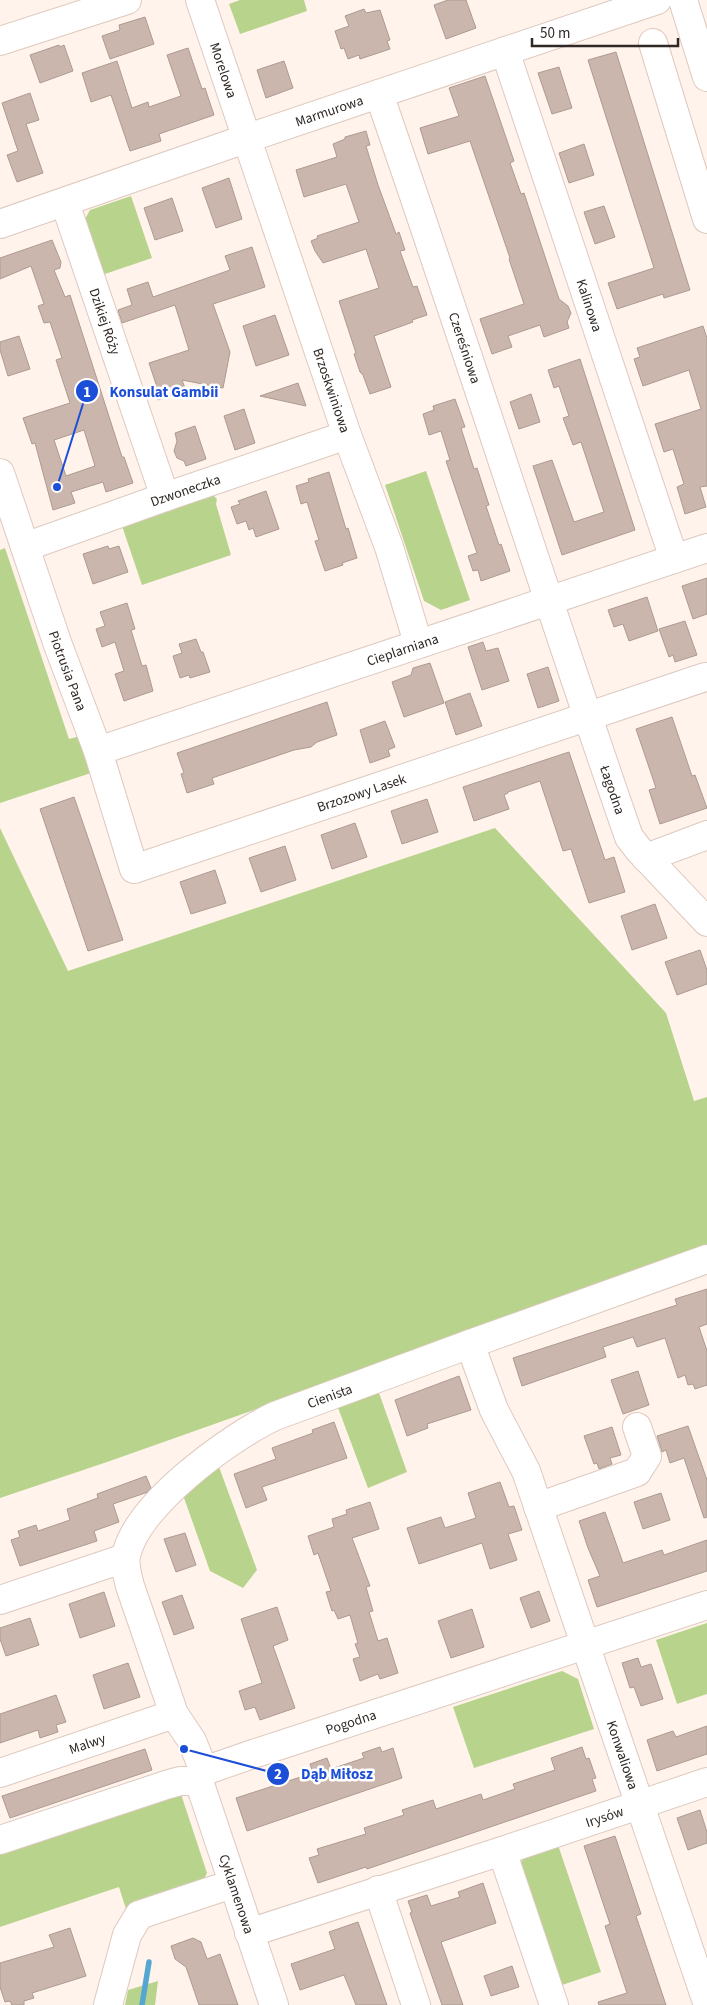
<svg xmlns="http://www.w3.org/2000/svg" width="707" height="2005" font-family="'Source Sans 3',sans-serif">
  <rect width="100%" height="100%" fill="#fff3ec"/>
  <!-- green -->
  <g fill="#b8d38b">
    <path d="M240,0H304L307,11L240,34L229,4Z"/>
    <path d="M131,196L152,258L102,275L84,221L90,210Z"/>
    <path d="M426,471L470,600L441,610L424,601L385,485Z"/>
    <path d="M210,492L217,499L216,504L231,555L142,585L122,526L179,507Z"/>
    <path d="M5,548L69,739L84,735L91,773L0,803V550Z"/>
    <path d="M0,828L68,971L495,828L666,1013L694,1101L707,1097V1249L110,1461L0,1498Z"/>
    <path d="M378,1390L407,1472L368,1488L337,1405Z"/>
    <path d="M219,1467L257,1570L243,1588L210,1571L183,1495Z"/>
    <path d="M707,1623V1694L677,1704L656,1640Z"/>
    <path d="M562,1671L578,1679L594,1729L474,1768L453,1707Z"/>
    <path d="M179,1788L207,1873L202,1883L126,1909L119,1887L0,1927V1847Z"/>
    <path d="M558,1845L601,1972L559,1986L519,1866L524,1857Z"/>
    <path d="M158,1981L155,2005H125L128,1990Z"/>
  </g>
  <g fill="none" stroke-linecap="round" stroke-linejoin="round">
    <!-- stream -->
    <path stroke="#55a7d1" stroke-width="5.5" d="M142,2005L149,1962"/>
  </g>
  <!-- building -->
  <g fill="#cab6ac" stroke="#ad9a90" fill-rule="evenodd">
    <path d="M448,0H466L476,28L446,39L434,5Z"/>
    <path d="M364,9L366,13L380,10L390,40L387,41L390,49L360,59L359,55L348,59L344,48L341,49L335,31L349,26L345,16Z"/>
    <path d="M145,17L154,44L110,59L102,36L120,30L119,25Z"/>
    <path d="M59,45L60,47L64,45L73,71L40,83L30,55Z"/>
    <path d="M188,48L202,89L205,88L214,115L159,134L161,141L130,151L111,95L91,102L82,73L117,61L132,108L148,102L149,107L181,96L167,55Z"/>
    <path d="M616,52L690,290L664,298L663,294L617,309L608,283L654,268L588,60Z"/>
    <path d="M284,61L293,88L266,98L257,70Z"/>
    <path d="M559,67L572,108L552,114L538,73Z"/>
    <path d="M485,76L514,161L510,163L521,194L524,193L559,299L568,306L571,313L567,322L569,328L544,337L540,325L508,336L512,347L492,354L480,319L524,304L509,259L510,258L470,141L428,154L420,128L459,116L449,88Z"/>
    <path d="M30,93L39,120L26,124L43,173L17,182L7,155L18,151L2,103Z"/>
    <path d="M366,131L370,145L366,146L378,185L396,234L399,232L405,250L400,251L413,287L417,286L427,315L412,320L413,322L374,336L391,387L370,394L363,375L360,372L354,354L356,353L339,301L379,288L366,249L323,263L315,251L311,241L318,238L317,236L359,222L346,184L304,197L296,170L337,157L333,144L345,139V137Z"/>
    <path d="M584,144L594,175L569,183L559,153Z"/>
    <path d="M229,178L242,219L216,228L202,188Z"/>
    <path d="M172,198L183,231L155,240L144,208Z"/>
    <path d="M604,206L615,237L595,244L584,212Z"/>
    <path d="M52,240L61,262L60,268L54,270L65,297L70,295L122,457H124L133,483L106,492L103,482L71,492L75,503L53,510L35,443L32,444L23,418L70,403L56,360L62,358L50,322L44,323L38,306L44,304L31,266L0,279V258ZM84,430L95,466L66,476L54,440Z"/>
    <path d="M252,247L265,287L213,304L230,352L223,388L182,380L186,391L158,400L153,386L156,384L149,363L189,350L175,305L122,323L118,310L132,305L127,289L148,282L153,297L230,270L225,256Z"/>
    <path d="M275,315L289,355L256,366L243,326Z"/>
    <path d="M703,326L707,338V486L700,487L706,507L685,514L677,487L684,484L673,449L664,452L655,424L701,409L689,370L643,386L634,359L640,357L637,348Z"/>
    <path d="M19,336L30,369L8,376L0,350V342Z"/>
    <path d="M580,359L635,530L562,555L533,466L552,460L574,522L604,512L581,442L573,445L563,418L569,416L559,386L554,388L548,370Z"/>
    <path d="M298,383L306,406L260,396Z"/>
    <path d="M531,394L540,422L519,429L510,402Z"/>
    <path d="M455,399L465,427L461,428L474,469L477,468L489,505L486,506L499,545L501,544L510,571L481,581L478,570L473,571L468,556L477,553L446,461L450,460L441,431L429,435L423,414L434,410L433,406Z"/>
    <path d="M244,409L255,443L235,450L224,416Z"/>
    <path d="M195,426L206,459L186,466L184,461L177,458L174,451L177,441L175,433Z"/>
    <path d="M329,472L346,529L348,528L357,558L342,563L343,565L325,571L315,541L319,540L307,502L301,504L296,486L309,482L308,479Z"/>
    <path d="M266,491L279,529L256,537L253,528L249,530L246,521L237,524L231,507L240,504L238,501Z"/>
    <path d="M108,546L109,549L119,546L128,572L93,584L83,554Z"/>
    <path d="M707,578V614L693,619L682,586Z"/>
    <path d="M647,597L658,631L629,641L623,624L614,627L608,610Z"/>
    <path d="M127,603L135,629L131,630L142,666L146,665L153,691L124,701L115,674L124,671L115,642L102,647L96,629L105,626L100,612Z"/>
    <path d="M685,621L697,655L675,662L673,655L669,657L659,629Z"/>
    <path d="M196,639L201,652H203L210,672L190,678L189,675L180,678L173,656L182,653L179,644Z"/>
    <path d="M483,642L486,651L498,648L509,681L482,690L468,647Z"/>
    <path d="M430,663L444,703L404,717L392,682L411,675L413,668Z"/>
    <path d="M548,667L559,701L538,708L527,674Z"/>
    <path d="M470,693L482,726L456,735L445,702Z"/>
    <path d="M327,702L337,735L317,742L311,747L294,750L212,778L214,784L187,793L181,774L184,773L177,753Z"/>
    <path d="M672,717L692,776L695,775L707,808L660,824L649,790L656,788L636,729Z"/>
    <path d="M385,721L395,747L388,750L390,756L370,763L360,730Z"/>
    <path d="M569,752L605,860L614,857L625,892L589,903L571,849L563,851L540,781L508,792V793L504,795L509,809L474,821L463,787Z"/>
    <path d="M74,797L123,940L88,951L40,809Z"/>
    <path d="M427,799L438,832L402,844L391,811Z"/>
    <path d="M355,823L367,857L332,869L321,835Z"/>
    <path d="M285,846L296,880L261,892L249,858Z"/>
    <path d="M215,870L226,903L191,914L180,882Z"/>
    <path d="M655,904L667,938L632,950L621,916Z"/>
    <path d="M700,950L707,970V984L677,995L665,962Z"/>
    <path d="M707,1289V1324L699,1327L707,1351V1385L695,1389L693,1384L688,1385L685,1375L678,1378L665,1338L637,1347L633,1337L603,1347L606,1357L522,1386L513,1358L677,1305L675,1299Z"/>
    <path d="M638,1371L649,1405L623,1414L611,1380Z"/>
    <path d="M459,1376L471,1410L427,1424L428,1428L407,1436L395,1400Z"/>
    <path d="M334,1422L347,1458L262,1487L267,1500L246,1508L234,1474L276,1459L272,1448L313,1433L312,1430Z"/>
    <path d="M688,1426L707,1480V1517L704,1518L684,1458L670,1463L666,1450L662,1452L657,1436Z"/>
    <path d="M612,1427L621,1455L610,1458L612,1464L599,1469L597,1463L594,1464L584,1436Z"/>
    <path d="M146,1476L151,1488L148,1492L113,1504L119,1522L94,1531L97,1541L20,1566L11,1540L20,1537L18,1531L36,1525L38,1531L70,1520L67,1509L98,1498L97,1494Z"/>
    <path d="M500,1482L509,1507L514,1506L522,1530L508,1534L517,1560L490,1569L482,1543L419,1564L407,1528L441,1517L445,1528L476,1518L468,1493Z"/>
    <path d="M661,1493L670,1520L643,1529L634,1502Z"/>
    <path d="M370,1502L379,1529L352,1538L370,1586L366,1587L373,1611L369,1612L378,1641L387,1638L398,1673L380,1679L378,1674L360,1681L353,1659L360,1657L355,1644L358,1643L350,1615L338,1619L334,1610L332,1611L326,1592L331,1591L318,1553L314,1555L308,1536L334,1527L332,1519L347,1514L346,1510Z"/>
    <path d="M605,1512L623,1563L662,1550L664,1555L707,1540V1571L597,1607L588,1580L600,1576L588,1548L579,1521Z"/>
    <path d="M185,1533L196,1565L176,1572L164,1539Z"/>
    <path d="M539,1591L550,1621L531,1628L520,1598Z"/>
    <path d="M104,1592L115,1626L80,1638L69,1604Z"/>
    <path d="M182,1595L194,1628L174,1635L162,1602Z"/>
    <path d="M277,1607L288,1640L273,1646L295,1708L260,1720L255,1707L245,1710L239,1691L262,1683L241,1619Z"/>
    <path d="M472,1609L484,1647L451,1658L438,1621Z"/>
    <path d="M30,1618L39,1645L6,1656L0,1639V1628Z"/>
    <path d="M638,1658L641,1667L651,1664L663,1699L641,1706L634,1687L630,1688L622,1663Z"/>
    <path d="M128,1663L140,1697L104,1709L93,1675Z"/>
    <path d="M56,1695L66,1722L56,1725L58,1732L40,1738L38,1730L0,1743V1714Z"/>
    <path d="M707,1726V1754L657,1771L647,1740L673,1731L676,1737Z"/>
    <path d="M380,1747L382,1752L393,1748L402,1778L247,1831L236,1798L313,1773L310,1764L327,1758L331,1769L364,1758L362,1753Z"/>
    <path d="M582,1747L586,1759L589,1758L596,1778L592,1779L596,1791L367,1869L366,1867L318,1883L309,1858L319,1855L317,1849L366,1834L364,1828L404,1815L402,1810L433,1800L436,1809L481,1794L483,1800L515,1789L513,1784L555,1770L551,1758Z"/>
    <path d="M145,1749L152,1770L10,1818L2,1796Z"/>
    <path d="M700,1810L707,1832V1843L688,1850L677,1818Z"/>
    <path d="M615,1836L641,1914L636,1916L666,2005H599L598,2002L627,1993L605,1926L610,1924L584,1846Z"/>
    <path d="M483,1883L496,1923L441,1942L463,2005H442L410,1913L412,1912L408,1901L427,1895L431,1906L460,1897L458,1892Z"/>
    <path d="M358,1922L387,2005H356L344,1975L300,1990L291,1964L335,1949L329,1932Z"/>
    <path d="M70,1928L86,1976L32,1993L34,1998L24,2001V2005H12L10,2001L5,2002L0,1987V1963L54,1947L49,1935Z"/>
    <path d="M193,1938L201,1942L207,1959L220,1954L238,2005H199L186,1967L175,1959L171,1946Z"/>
    <path d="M512,1966L519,1987L491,1996L484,1976Z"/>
  </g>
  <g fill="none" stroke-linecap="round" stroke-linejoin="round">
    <!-- minor casing -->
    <g stroke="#ddc9be" stroke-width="30">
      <g id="minor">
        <path id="s1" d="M200,0L347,435L389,547L418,643"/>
        <path d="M683,0L707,77"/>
        <path d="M0,41L127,0"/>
        <path d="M653,43L707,219"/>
        <path id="s2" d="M505,51L674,559"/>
        <path id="s3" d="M379,94C465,341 543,590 629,837L639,850L707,922"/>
        <path id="s4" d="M65,203L165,497"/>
        <path id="s5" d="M0,224L248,138L657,0"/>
        <path id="s6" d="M0,473L58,645L98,751L134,869L705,677"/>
        <path id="s7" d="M25,547L165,497L347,435"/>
        <path id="s8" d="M98,751L707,548"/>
        <path d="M646,858L707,835"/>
        <path id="s9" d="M470,1344L494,1410L526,1471L707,2002"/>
        <path d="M538,1507L637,1472L647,1456L637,1427"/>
        <path d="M0,1600L125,1558"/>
        <path id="s10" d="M204,1771L192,1741L174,1714L130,1586C128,1577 124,1566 126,1556C136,1505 230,1437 275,1416L470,1344L707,1259"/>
        <path id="s11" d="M0,1773L174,1714"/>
        <path id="s12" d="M199,1781L204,1771L253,1754L707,1605"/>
        <path id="s13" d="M199,1781L274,2005"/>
        <path d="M0,1840L166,1785L180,1781H199"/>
        <path d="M502,1851L554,2005"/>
        <path d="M378,1890L416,2005"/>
        <path id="s14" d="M249,1933L502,1851L707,1782"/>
        <path d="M108,2005L127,1935L139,1915L232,1884"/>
      </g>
    </g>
    <!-- minor -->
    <use href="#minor" stroke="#fff" stroke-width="28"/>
  </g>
  <g text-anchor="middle" stroke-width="5" stroke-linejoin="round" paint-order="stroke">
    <!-- street labels -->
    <g font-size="14" fill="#2f2824" stroke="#fff">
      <text dy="5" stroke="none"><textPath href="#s1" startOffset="74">Morelowa</textPath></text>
      <text dy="5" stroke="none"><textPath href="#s5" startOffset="348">Marmurowa</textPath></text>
      <text dy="5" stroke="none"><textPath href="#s2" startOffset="268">Kalinowa</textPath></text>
      <text dy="5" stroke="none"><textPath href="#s4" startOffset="125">Dzikiej Róży</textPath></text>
      <text dy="5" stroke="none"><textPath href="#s3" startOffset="268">Czereśniowa</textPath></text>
      <text dy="5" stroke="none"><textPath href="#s1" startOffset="412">Brzoskwiniowa</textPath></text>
      <text dy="5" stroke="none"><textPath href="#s7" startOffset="170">Dzwoneczka</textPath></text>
      <text dy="5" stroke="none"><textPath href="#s8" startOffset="321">Cieplarniana</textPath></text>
      <text dy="5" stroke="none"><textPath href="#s6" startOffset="209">Piotrusia Pana</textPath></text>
      <text dy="5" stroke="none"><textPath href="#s3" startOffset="734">Łagodna</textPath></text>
      <text dy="5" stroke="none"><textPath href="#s6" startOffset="658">Brzozowy Lasek</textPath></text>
      <text dy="5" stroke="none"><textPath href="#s10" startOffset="498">Cienista</textPath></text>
      <text dy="5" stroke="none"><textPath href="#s12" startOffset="166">Pogodna</textPath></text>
      <text dy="5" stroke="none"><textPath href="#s11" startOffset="92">Malwy</textPath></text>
      <text dy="5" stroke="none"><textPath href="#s9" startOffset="439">Konwaliowa</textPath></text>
      <text dy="5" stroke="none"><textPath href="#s14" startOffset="374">Irysów</textPath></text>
      <text dy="5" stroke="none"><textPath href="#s13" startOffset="119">Cyklamenowa</textPath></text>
    </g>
  </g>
  <!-- callouts -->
  <path fill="none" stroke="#1d4ed8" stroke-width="2" d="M57 487L87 391M184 1749L278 1774"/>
  <g fill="#1d4ed8" stroke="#fff" stroke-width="2">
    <circle cx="57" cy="487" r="5"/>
    <circle cx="184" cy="1749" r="5"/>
    <circle cx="87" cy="391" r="12"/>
    <circle cx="278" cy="1774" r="12"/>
  </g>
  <g font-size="15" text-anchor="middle" font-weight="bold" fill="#fff">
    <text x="87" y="397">1</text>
    <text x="278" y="1779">2</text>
  </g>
  <g font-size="15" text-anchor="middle" font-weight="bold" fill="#1d4ed8" stroke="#fff" stroke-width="5" stroke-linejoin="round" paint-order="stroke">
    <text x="164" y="397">Konsulat Gambii</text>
    <text x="337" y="1779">Dąb Miłosz</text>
  </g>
  <!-- scale -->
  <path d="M532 38v8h146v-8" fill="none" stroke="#2f2824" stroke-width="2.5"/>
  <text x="540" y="38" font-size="15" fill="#2f2824" stroke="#ffffff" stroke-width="4" paint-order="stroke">50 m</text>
</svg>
